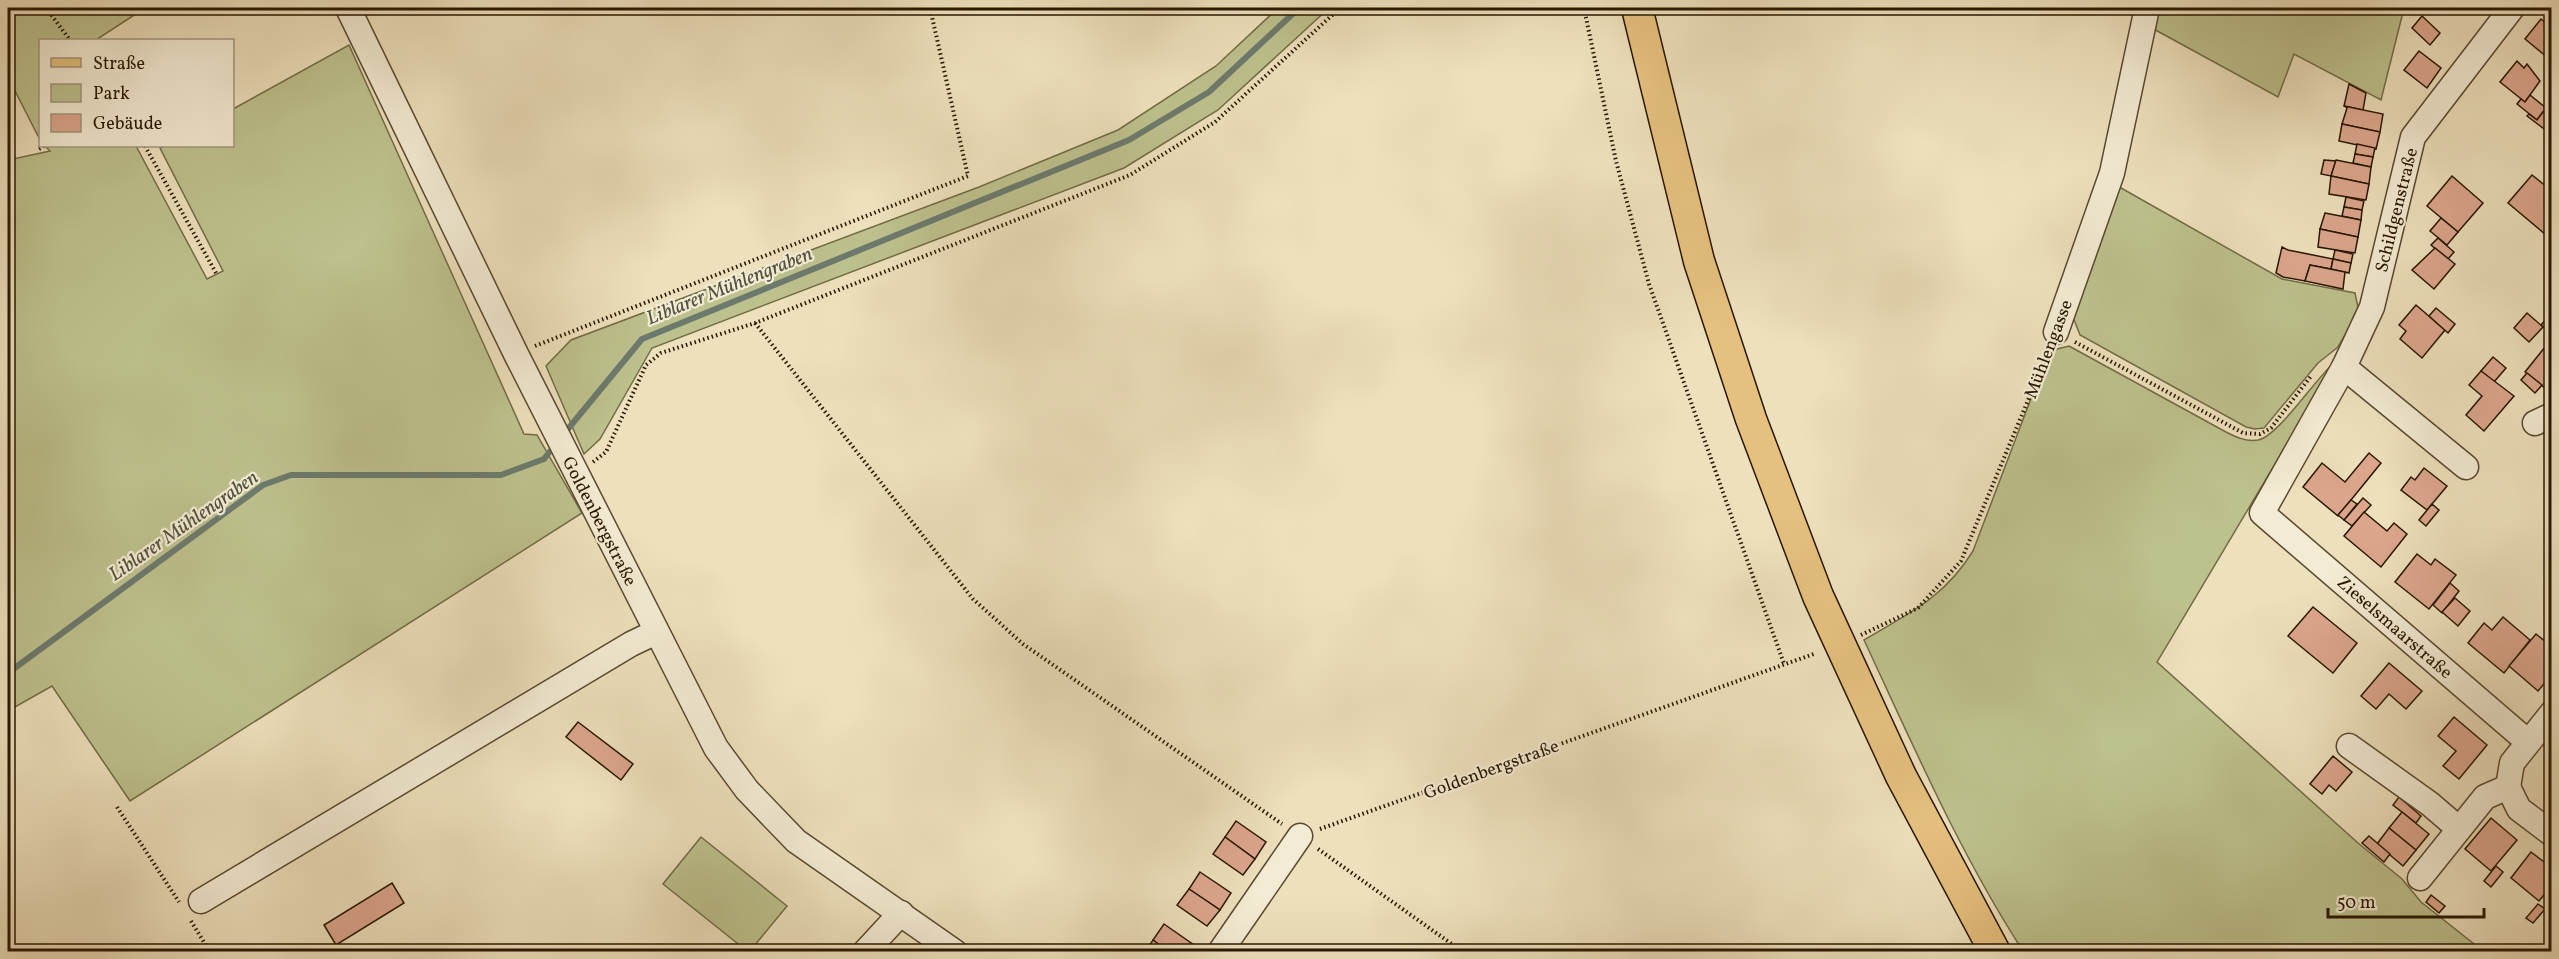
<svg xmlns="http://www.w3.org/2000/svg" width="2559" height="959" font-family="Vollkorn,serif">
  <rect width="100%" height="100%" fill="#ede0bc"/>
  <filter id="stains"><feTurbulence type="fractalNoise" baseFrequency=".00333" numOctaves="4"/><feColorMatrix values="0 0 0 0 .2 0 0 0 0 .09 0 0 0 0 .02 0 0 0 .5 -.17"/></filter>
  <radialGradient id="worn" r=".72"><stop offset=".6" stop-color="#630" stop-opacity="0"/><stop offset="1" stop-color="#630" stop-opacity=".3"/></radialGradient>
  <!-- green -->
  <g fill="#bdc18d" stroke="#726c46" stroke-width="1.5">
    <path d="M8,8H145L96,40H40V140L8,77Z"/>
    <path d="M1278,8H1329L1218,110L1124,168L652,348L600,439L584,454L546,366L571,340L979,187L1118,130L1216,66Z"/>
    <path d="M2155,8H2404L2381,100L2294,54L2278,97L2150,27Z"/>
    <path d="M349,45L524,434L537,435L582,513L130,801L52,686L8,711V160L50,151L45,146H136L207,279L223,271L160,148L164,146H232L233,109Z"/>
    <path d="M2114,184L2282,279L2355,293L2359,312L2338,347L2318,363L2264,428L2255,429L2246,427L2080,335L2071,312Z"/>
    <path d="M2069,346L2226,432C2236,437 2246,442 2258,440C2279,436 2316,377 2337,360L2157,662L2358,843L2402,879L2421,902L2483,951H2023C1960,854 1913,745 1864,640C1909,613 1944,598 1973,551L2046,359L2057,349Z"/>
    <path d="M701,837L787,906L750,951H747L663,884Z"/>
  </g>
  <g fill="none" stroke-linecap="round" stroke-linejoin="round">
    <!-- stream -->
    <g stroke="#6c7a6d" stroke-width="6">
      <path d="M563,435L642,339L1129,140L1209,92L1299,8"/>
      <path d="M8,673L263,485L291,475H501L544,459L555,445"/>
    </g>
  </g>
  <!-- building -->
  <g fill="#dca68d" stroke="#281700" stroke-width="1.5">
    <path d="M2422,16L2440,33L2430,45L2412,28Z"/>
    <path d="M2541,19L2552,28V54L2548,58L2525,39Z"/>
    <path d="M2419,51L2441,68L2427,88L2404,70Z"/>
    <path d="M2517,61L2524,68L2527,64L2540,81L2525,102L2500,82Z"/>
    <path d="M2349,84L2366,93L2363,110L2344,106Z"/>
    <path d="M2530,95L2546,108L2537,120L2517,104L2521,99L2525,102Z"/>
    <path d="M2344,106L2383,114L2380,132L2342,124L2347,108Z"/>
    <path d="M2546,108L2552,112V135L2527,116L2529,114L2537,120Z"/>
    <path d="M2342,124L2380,132L2376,149L2339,141Z"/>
    <path d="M2357,144L2375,148L2373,157L2355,154Z"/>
    <path d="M2355,154L2373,157L2371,167L2353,163Z"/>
    <path d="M2324,160L2336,161L2331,176L2321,174Z"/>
    <path d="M2336,160L2371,167L2369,184L2331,176Z"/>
    <path d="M2532,175L2552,191V240L2508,203Z"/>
    <path d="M2331,176L2369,184L2366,200L2329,194Z"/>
    <path d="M2452,176L2483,203L2458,232L2427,206Z"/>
    <path d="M2346,197L2364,201L2362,210L2344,207Z"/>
    <path d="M2344,207L2362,210L2361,220L2342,216Z"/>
    <path d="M2325,213L2361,220L2358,237L2320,229Z"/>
    <path d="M2441,218L2458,232L2447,245L2430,231Z"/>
    <path d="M2320,229L2358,237L2355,253L2318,247Z"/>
    <path d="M2438,238L2454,252L2448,259L2431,245Z"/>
    <path d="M2282,247L2288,250L2333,259L2331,269L2310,265L2305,281L2283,277L2276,273Z"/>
    <path d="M2435,248L2455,264L2434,289L2412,270Z"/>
    <path d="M2335,250L2353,254L2351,263L2333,259Z"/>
    <path d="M2333,259L2351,263L2349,273L2331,269Z"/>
    <path d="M2310,265L2345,272L2343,289L2305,281Z"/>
    <path d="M2416,305L2445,330L2422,358L2400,339L2406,331L2399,325Z"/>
    <path d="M2436,308L2455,324L2448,333L2429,316Z"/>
    <path d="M2552,312V333L2551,334L2541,325Z"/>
    <path d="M2527,313L2543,327L2529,342L2514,328Z"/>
    <path d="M2545,347L2552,352V382L2546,389L2525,372Z"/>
    <path d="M2493,357L2506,368L2494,382L2481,371Z"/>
    <path d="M2481,371L2514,396L2484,431L2466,415L2482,396L2469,385Z"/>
    <path d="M2527,373L2542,385L2535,393L2521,380Z"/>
    <path d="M2369,453L2381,463L2338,516L2303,487L2322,463L2345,482Z"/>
    <path d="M2424,468L2447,486L2427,510L2401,490L2411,477L2415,480Z"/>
    <path d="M2363,498L2371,505L2352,526L2344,520Z"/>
    <path d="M2351,500L2357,504L2344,520L2338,515Z"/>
    <path d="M2432,504L2439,510L2426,526L2419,520Z"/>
    <path d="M2364,512L2387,531L2394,523L2407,534L2381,567L2344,536Z"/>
    <path d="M2417,554L2431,565L2435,559L2456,575L2429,609L2395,582Z"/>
    <path d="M2450,583L2459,591L2442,613L2433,605Z"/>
    <path d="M2455,598L2470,611L2458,626L2442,612Z"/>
    <path d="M2313,607L2357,643L2333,673L2288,636Z"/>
    <path d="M2503,617L2530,640L2504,673L2468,643L2484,623L2492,630Z"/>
    <path d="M2536,634L2552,647V674L2538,691L2509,666Z"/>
    <path d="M2389,663L2422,691L2406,709L2389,694L2376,709L2361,696Z"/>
    <path d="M2454,717L2487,745L2459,779L2443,766L2456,751L2438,736Z"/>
    <path d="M578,722L633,764L621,780L566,737Z"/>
    <path d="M2333,756L2352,772L2336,791L2329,785L2322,794L2310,784Z"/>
    <path d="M2399,797L2421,816L2416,823L2393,805Z"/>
    <path d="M2402,812L2429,834L2416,850L2389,828Z"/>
    <path d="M2491,818L2517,840L2491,871L2465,849Z"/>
    <path d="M1236,821L1266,842L1255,859L1225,837Z"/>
    <path d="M2389,828L2416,850L2403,866L2377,844Z"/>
    <path d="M2369,836L2390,854L2384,862L2362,843Z"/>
    <path d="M1225,837L1255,859L1243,875L1213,854Z"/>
    <path d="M2531,852L2552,868V885L2539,901L2511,878Z"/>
    <path d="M2496,866L2503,872L2491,887L2484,881Z"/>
    <path d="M1200,872L1231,893L1220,910L1189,889Z"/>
    <path d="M392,883L404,903L336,945L324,925Z"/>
    <path d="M1189,889L1220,910L1207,926L1177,905Z"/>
    <path d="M2431,895L2445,906L2439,913L2426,902Z"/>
    <path d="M2538,904L2545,909L2533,923L2526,918Z"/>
    <path d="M1164,924L1194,945L1190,952H1169L1153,940Z"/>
    <path d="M1153,940L1169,952H1145Z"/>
  </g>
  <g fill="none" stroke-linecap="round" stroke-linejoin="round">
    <!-- minor casing -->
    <g stroke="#59492f" stroke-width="27">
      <g id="minor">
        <path d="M348,8L516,354L716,748L747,790L796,841L955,952"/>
        <path d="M2512,8L2413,137L2372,307L2344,367L2262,513L2528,742"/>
        <path d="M2056,332L2112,173L2147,8"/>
        <path d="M2344,367L2466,467"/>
        <path d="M2535,423L2552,415"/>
        <path d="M2349,746L2430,804L2459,829"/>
        <path d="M2508,787L2519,809L2552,834"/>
        <path d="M2420,878L2485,797L2508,787L2512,763L2552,713"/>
        <path d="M201,901L631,644L656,632"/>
        <path d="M865,952L901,913"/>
        <path d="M1220,952L1300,836"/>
      </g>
    </g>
    <!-- major casing -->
    <g stroke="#281700" stroke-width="33">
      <path id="major" d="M1637,8L1699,261L1751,419L1818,596L1901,776L1995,952"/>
    </g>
    <!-- path -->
    <g stroke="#281700" stroke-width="4" stroke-dasharray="1.5 3" stroke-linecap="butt">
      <path d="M46,8L70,40"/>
      <path d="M1584,8L1616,161L1649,284L1784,664"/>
      <path d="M145,146L216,273"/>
      <path d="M39,149L44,146"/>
      <path d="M755,323L973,599L1023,644L1282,824"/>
      <path d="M2075,342L2243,433L2260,434L2271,428L2311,376"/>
      <path d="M535,346L968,176L930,8"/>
      <path d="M593,462L606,452L646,365L661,353L755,323L1130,175L1215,122L1340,8"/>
      <path d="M1861,635L1918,608L1961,561L2049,350"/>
      <path d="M117,807L179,902"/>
      <path d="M1320,829L1814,654"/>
      <path d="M1318,849L1463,952"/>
      <path d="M191,921L210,952"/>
    </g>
    <!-- minor -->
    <use href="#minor" stroke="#f3ebd3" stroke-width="24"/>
    <!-- major -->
    <use href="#major" stroke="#e6c07e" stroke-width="30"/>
  </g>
  <g text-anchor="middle" stroke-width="4.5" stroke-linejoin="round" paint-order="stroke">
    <!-- street labels -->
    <g font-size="18" fill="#281700" stroke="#f3ebd3">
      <text transform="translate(2396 210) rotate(-76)" y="6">Schildgenstraße</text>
      <text transform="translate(2048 349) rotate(-69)" y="6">Mühlengasse</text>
      <text transform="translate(600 521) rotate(63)" y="6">Goldenbergstraße</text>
      <text transform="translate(2395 627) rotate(41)" y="6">Zieselsmaarstraße</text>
      <text transform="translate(1491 769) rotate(-20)" y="6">Goldenbergstraße</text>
    </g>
    <!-- water labels -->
    <g font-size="20" font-style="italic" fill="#50513f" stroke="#f3ebd3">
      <text transform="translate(729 285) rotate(-22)" y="7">Liblarer Mühlengraben</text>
      <text transform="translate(183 525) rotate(-35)" y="7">Liblarer Mühlengraben</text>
    </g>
  </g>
  <!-- margin -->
  <rect width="2559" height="959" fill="none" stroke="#ede0bc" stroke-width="30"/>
  <rect x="9" y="9" width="2541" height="941" fill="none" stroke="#281700" stroke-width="3"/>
  <rect x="15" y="15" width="2529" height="929" fill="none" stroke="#281700" stroke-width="1.5"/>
  <!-- legend -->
  <rect x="39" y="39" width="195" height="108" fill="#f3ebd3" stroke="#a2967f" stroke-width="1.5"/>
  <rect x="51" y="58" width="30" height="9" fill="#e6c07e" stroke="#a2967f" stroke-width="1.5"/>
  <text x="93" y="69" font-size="18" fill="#281700">Straße</text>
  <rect x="51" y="84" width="30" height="18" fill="#bdc18d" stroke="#a2967f" stroke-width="1.5"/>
  <text x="93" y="99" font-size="18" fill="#281700">Park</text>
  <rect x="51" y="114" width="30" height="18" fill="#dca68d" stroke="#a2967f" stroke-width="1.5"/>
  <text x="93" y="129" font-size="18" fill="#281700">Gebäude</text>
  <!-- scale -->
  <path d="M2328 908v9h156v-9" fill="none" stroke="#281700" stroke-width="3"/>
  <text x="2337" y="908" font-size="18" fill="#281700" stroke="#f3ebd3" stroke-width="4.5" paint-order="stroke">50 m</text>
  <rect width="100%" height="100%" filter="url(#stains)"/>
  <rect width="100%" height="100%" fill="url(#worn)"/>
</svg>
